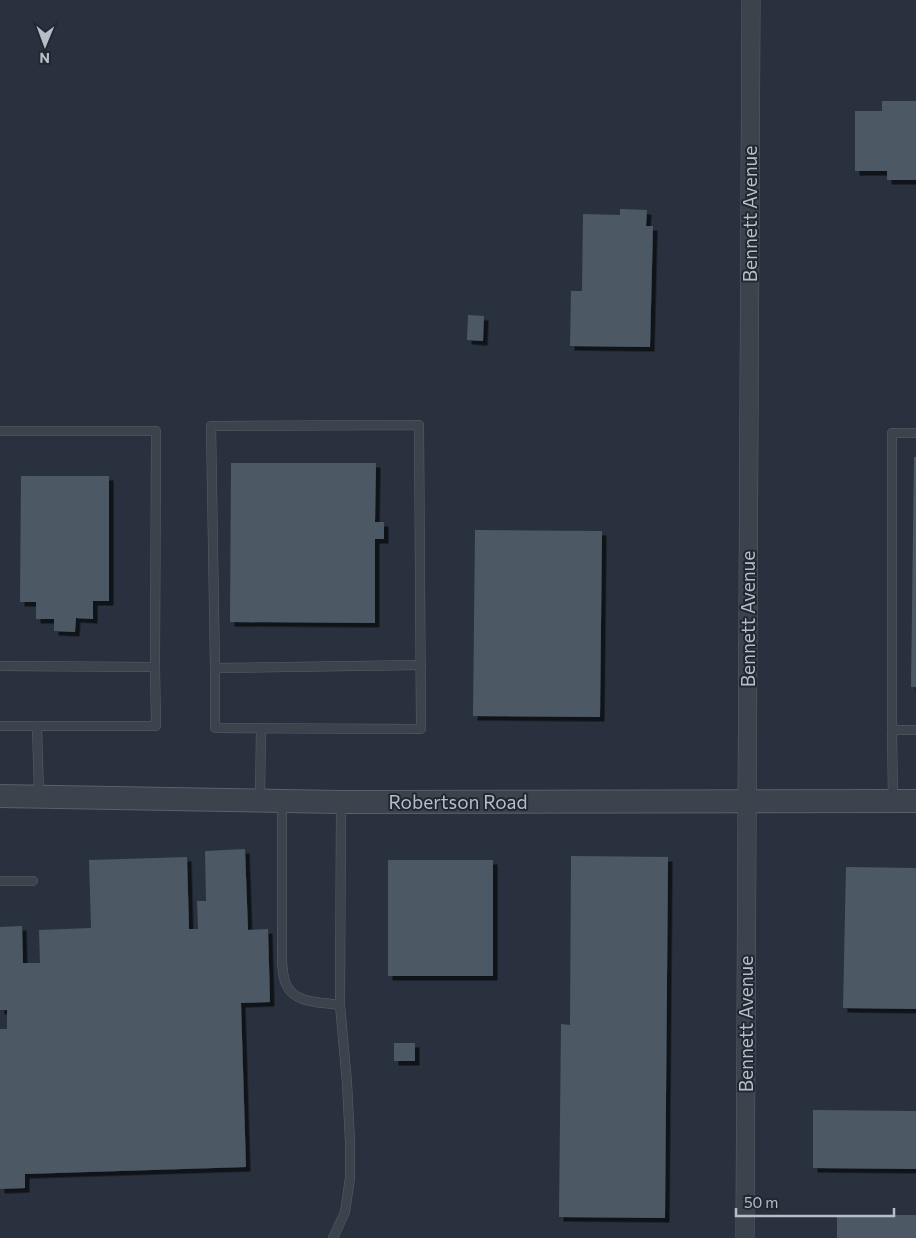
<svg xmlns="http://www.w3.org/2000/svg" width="916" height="1238" font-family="Commissioner,sans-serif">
  <defs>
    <filter id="shadow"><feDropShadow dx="4.5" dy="4.5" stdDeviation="0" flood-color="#0009"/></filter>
  </defs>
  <rect width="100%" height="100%" fill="#28313d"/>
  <!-- building -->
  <g fill="#4e5865" filter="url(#shadow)">
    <path d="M882,101H916V180H887V171H855V111H882Z"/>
    <path d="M620,209L647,210L646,226H653L650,347L570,346L571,291H582L583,214L620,215Z"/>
    <path d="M468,315L484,316L483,341L467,340Z"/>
    <path d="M914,457H916V687H911Z"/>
    <path d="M231,463H376L375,522H384V539H375V623L230,622Z"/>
    <path d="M21,476H109V601H93V619L76,618L75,632L54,631V619H36V602H20Z"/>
    <path d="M475,530L602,531L600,717L473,716Z"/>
    <path d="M245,849L248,930L268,929L270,1002L241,1003L246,1167L25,1174V1188L0,1189V1029H7V1010H0V927L22,926L23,963H40L39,930L91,928L89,860L187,857L189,929H198L197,901H206L205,851Z"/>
    <path d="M571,856L668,857L665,1218L559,1217L561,1024L570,1025Z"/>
    <rect x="388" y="860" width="105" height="116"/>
    <path d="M846,867L916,868V1009L843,1008Z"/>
    <rect x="394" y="1043" width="21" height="18"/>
    <path d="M813,1110L916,1111V1169L813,1168Z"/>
    <rect x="837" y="1215" width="79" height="23"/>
  </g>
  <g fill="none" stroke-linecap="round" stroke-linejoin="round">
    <!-- service casing -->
    <g stroke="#59616b" stroke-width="10">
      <g id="service">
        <path d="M419,425L421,729L215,728V668L211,426Z"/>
        <path d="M0,431H156L155,667L0,666"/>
        <path d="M215,668L421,665"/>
        <path d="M0,726H156L155,667"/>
        <path d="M37,726L39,795"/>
        <path d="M892,730H916"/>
        <path d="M260,800L261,729"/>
        <path d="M893,800L892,730V433H916"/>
        <path d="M282,801V963C283,970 283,978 286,984C294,1004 322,1002 340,1005"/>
        <path d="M0,881H33"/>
        <path d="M333,1238L345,1212L350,1178V1142L347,1083L340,1005L341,802"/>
      </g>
    </g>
    <!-- minor casing -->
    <g stroke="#59616b" stroke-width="19">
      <path id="minor" d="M745,1238L751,0"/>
    </g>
    <!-- tertiary casing -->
    <g stroke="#59616b" stroke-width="24">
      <path id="tertiary" d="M0,796L341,802L916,801"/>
    </g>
    <!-- service -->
    <use href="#service" stroke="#3b434d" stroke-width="9"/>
    <!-- minor -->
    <use href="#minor" stroke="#3b434d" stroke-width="18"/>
    <!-- tertiary -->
    <use href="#tertiary" stroke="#3b434d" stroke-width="22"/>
  </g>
  <g text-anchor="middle" stroke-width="4" stroke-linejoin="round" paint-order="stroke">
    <!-- street labels -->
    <g font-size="19" fill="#b7bec8" stroke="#202832">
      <text transform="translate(750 214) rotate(-90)" y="7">Bennett Avenue</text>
      <text transform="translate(748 619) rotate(-90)" y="7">Bennett Avenue</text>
      <text x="458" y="809">Robertson Road</text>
      <text transform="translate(746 1024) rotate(-90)" y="7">Bennett Avenue</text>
    </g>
  </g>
  <!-- north arrow -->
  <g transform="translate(45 45) rotate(181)" stroke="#202832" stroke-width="4" paint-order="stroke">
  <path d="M0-4L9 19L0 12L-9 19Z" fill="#b7bec8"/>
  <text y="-8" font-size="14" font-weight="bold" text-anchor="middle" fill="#b7bec8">N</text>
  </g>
  <!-- scale -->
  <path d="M736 1208v8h158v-8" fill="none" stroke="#b7bec8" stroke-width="2.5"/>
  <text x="744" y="1208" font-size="15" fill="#b7bec8" stroke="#202832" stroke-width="4" paint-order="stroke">50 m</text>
</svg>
